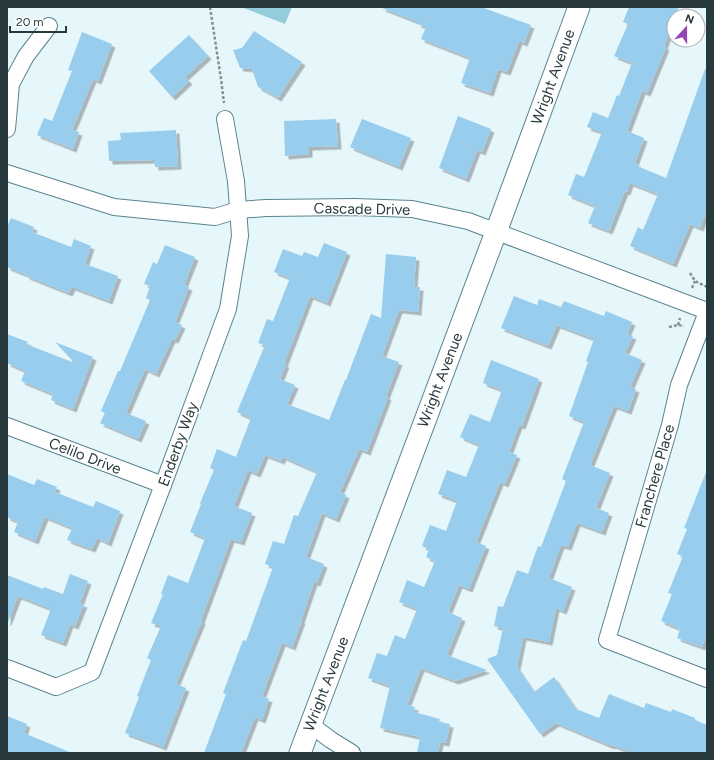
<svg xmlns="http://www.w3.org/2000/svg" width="714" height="760" font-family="Figtree,sans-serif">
  <defs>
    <filter id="shadow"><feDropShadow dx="3.5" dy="3.5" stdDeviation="0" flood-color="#0004"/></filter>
  </defs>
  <rect width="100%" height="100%" fill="#e6f7fc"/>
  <!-- green -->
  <path fill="#95ccdb" d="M241,7H292L285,24Z"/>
  <!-- building -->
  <g fill="#98cded" filter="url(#shadow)">
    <path d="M382,7H481L531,25L524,43L519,41L507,72L498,69L490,93L461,83L470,58L421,39L426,27L418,24V22L382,8Z"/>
    <path d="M629,7H679L675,16H674V20L664,46L666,47L647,93L642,91L627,131L644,138L635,163L638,164L637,166L666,178L705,69H707V210L700,228L690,224L673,264L630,246L638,227L643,230L658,194L630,183L627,192L625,191L609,231L588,223L595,206L568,195L576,174L584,177L602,132L587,127L593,112L608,118L617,95L619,96L632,63L614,56L628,24L623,22Z"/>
    <path d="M254,31L302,62L278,98L258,87L252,69L240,68L233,50L242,48Z"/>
    <path d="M82,32L112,44L98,81L93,79L72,130L79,132L73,149L37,135L44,118L52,121L72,71L68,70Z"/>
    <path d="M189,35L208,56L185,77L189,81L172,97L149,71Z"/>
    <path d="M458,116L491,129L482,152L477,150L466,179L439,168Z"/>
    <path d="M336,119L338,146L309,147V154L285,156L284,121Z"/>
    <path d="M362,119L411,138L399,167L350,147Z"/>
    <path d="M176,130L178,166L155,167L154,160L109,161L108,141L121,140L120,133Z"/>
    <path d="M11,218L34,227L32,232L71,247L74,239L91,246L85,264L118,276L109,301L72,287L69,293L26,276L27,275L7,267V227Z"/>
    <path d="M324,243L347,252L327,303L310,296L284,364H286L280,379L295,385L287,404L329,420L345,380H346L371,314L381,318L386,254L416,257L414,287H420L418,312L399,310L382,356L399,362L386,396L388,397L367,452L359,449L340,492L346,495L336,519L322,513L306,557L324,564L317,583L314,582L301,620H302L292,647L282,643L262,696L269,699L262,720L255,717L241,753H204L226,694L223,693L243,640L246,641L273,567L265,564L273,541L284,544L294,515L298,516L317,472L283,457L281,461L265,455L257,474L248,470L234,506L252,513L241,542L231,539L201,620L202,621L176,684L186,688L163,747L125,733L139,697L137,696L151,660L147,658L161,626L151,623L163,594H161L168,575L188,583L205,538L190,532L201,504L200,503L214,470L210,468L217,449L236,457L251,418L237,412L265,345L258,343L267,319L273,321L290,278L274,272L283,249L302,256L304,252L318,257Z"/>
    <path d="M165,245L195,257L184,285L189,287L175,322L182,325L175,340L172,339L156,374L145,369L126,413L146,421L138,439L100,423L105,413L101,411L118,371H120L150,300L146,298L150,286L144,284L153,262L157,264Z"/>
    <path d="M514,296L537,305L539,299L561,307L564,301L604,316L606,311L632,322L627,334L633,336L625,353L642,360L630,387L636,389L628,411L614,406L590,465L610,473L596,508L609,513L602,532L577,523L568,547L561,545L549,578L572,587L563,611L556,608L549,642L523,637L517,667L534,692L554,677L576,709L599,718L609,694L644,708L646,703L671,712L672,709L695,718V720L707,725V753H633L612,745L611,746L556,723L540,734L487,659L497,655L503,628L494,626L498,606L503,607L517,570L528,574L538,546L541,547L566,481L562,479L584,422L569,416L588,362L586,361L594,339L557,325L548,346L501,328Z"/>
    <path d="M7,334L28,342L26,344L72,362V361H73L55,342L93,357L73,409L51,400L53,394L21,381L25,371L7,363Z"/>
    <path d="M491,360L539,379L522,426L519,425L509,452L517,455L505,484L500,482L476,542L486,546L469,589L459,585L448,612L462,618L447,655L487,670L455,681L421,668L407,705L415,707L414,712L440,719L439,722L450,724L446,743L440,742L438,753H417L420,737L380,728L390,686L368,678L377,653L387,656L395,635L405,639L417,609L399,602L407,580L424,587L435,561L426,557L429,549L422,546L430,525L446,531L457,501L438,494L447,470L466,477L479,445L460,437L470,414L490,422L502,390L483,383Z"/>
    <path d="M706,472H707V633L702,647L677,638L680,629L661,621L672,594L668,593L683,556L677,554L687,529L684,528Z"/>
    <path d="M7,474L34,485L37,479L57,487L55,492L93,507L96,501L120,511L108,543L97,538L92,549L67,540L72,528L45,517L35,541L14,532L18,522L7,517Z"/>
    <path d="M70,574L88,581L80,603L84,604L75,626L70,624L63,643L41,635L51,609L18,596L8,622H7V575L43,589L44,587L63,594Z"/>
    <path d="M7,716L27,724L24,733L72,753H7Z"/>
  </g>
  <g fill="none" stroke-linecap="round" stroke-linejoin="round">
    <!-- minor casing -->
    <g stroke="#5b848f" stroke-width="18">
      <g id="minor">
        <path d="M7,129L11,84L26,56L49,26"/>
        <path d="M7,173L114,207L215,217L238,210L266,208L355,207L412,209L468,221L707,311"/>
        <path d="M707,312L679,385L670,425L607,640L707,679"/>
        <path d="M7,426L163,485"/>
        <path d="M7,668L56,687L92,672L163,485L228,309L240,236L236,181L225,119"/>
        <path d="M311,725L331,740L352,753"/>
      </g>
    </g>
    <!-- tertiary casing -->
    <g stroke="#5b848f" stroke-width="23">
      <path id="tertiary" d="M300,753L496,232L579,7"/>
    </g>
    <!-- path -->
    <g stroke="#819297" stroke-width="2.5" stroke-dasharray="3 2" stroke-linecap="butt">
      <path d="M210,7L221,79L224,103"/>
      <path d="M690,273L695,281L707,287"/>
      <path d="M692,288L695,281"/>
      <path d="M678,325L680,318"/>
      <path d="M669,327L678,325L684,326"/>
    </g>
    <!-- minor -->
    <use href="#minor" stroke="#fff" stroke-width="16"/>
    <!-- tertiary -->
    <use href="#tertiary" stroke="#fff" stroke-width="21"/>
  </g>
  <g text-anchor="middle" stroke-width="3" stroke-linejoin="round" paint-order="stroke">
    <!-- street labels -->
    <g font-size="15" fill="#28393e" stroke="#fff">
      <text transform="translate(553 77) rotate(-70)" y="5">Wright Avenue</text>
      <text transform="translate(362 209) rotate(1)" y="5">Cascade Drive</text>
      <text transform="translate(440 380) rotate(-69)" y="5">Wright Avenue</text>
      <text transform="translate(178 444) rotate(-70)" y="5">Enderby Way</text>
      <text transform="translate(85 456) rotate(21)" y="5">Celilo Drive</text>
      <text transform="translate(655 476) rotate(-74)" y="5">Franchere Place</text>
      <text transform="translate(326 684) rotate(-69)" y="5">Wright Avenue</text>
    </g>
  </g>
  <!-- border -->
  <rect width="714" height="760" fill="none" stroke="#28393e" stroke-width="16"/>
  <!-- north arrow -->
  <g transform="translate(686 28) rotate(21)"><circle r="19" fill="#ffffff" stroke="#a9b0b2"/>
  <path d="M0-3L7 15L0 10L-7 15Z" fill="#9645b4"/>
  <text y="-6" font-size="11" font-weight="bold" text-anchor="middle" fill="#28393e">N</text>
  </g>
  <!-- scale -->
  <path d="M10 26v6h56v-6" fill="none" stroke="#28393e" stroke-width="2"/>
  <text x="16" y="26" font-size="12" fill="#28393e" stroke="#ffffff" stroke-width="3" paint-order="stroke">20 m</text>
</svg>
